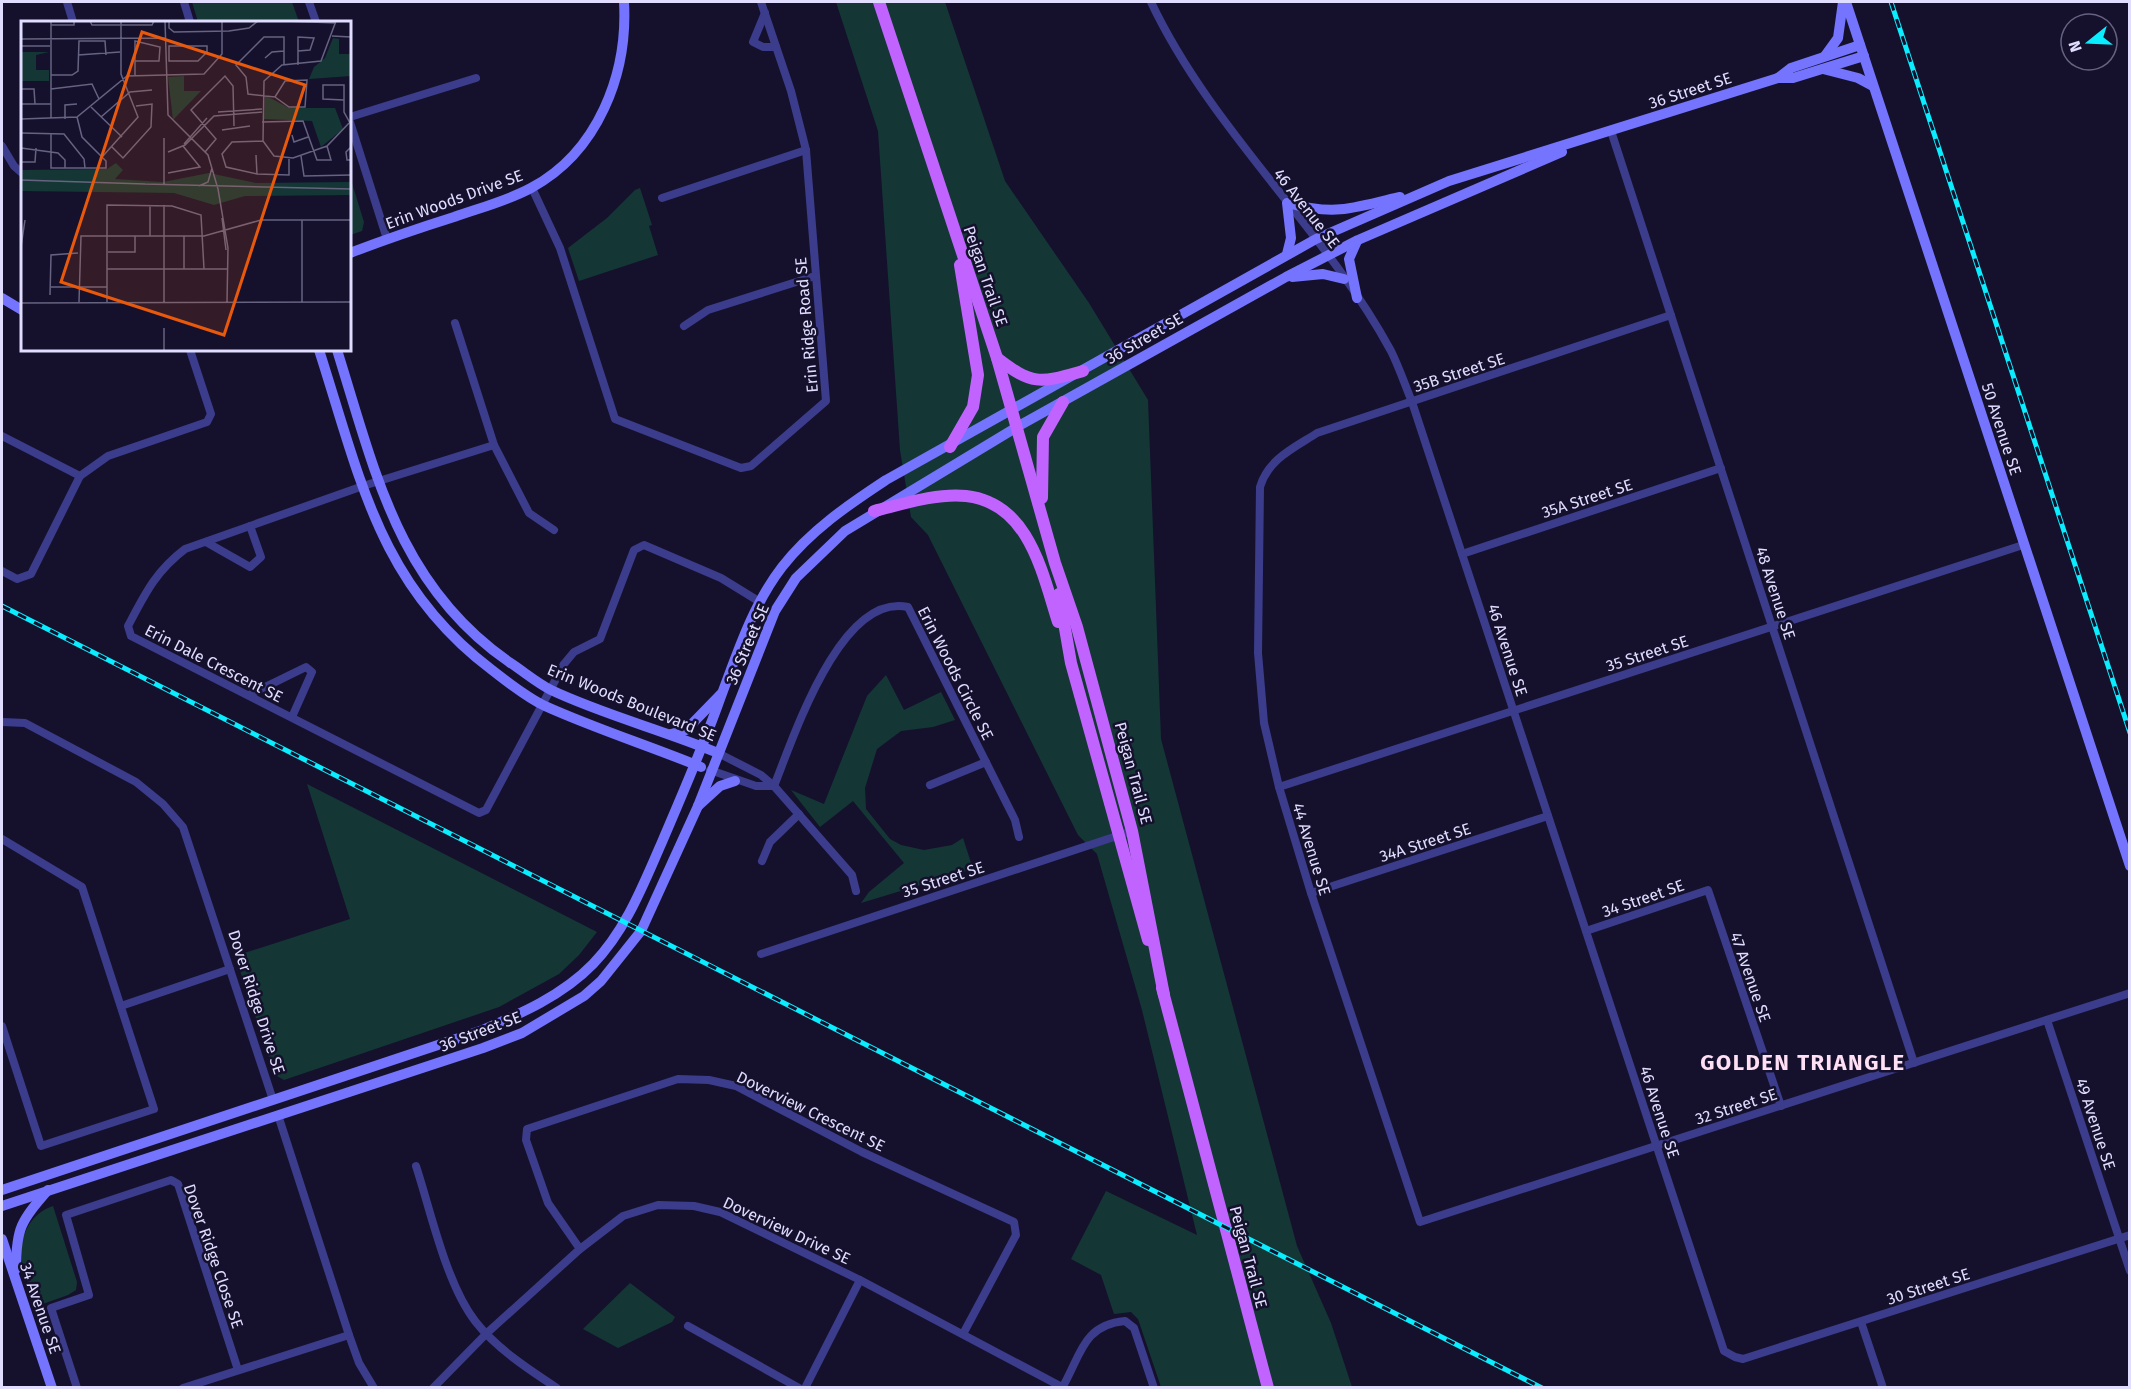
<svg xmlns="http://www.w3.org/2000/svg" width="2131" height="1389" font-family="'Fira Sans',sans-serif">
  <rect width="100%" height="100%" fill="#15112d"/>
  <!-- green -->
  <g fill="#143735">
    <path d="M192,2H292L299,22H198Z"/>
    <path d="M836,2H945L1005,181L1089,303L1148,400L1161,739L1297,1246L1331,1323L1352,1387H1161L1138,1319L1131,1312L1114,1314L1101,1275L1071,1259L1106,1191L1197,1235L1142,1010L1097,854L1078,835L928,535L911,517L900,450L878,131Z"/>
    <path d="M350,177L364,222L362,231L350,235Z"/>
    <path d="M640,188L652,225L649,226L658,255L579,281L568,248L607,218L635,190Z"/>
    <path d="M886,675L904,710L941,692L955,720L933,727L901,731L877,749L865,788L866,809L890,839L901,845L924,850L952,845L963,838L973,869L861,903L869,892L904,863L853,801L820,827L791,790L824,804L867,696Z"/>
    <path d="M307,784L597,932L579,955L559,974L499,1007L284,1080L275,1075L235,956L350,919Z"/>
    <path d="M53,1206L77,1282L76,1290L68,1295L37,1306C32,1292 23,1275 21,1260C19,1236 31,1213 53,1206Z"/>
    <path d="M630,1283L675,1317L672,1322L618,1348L583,1329Z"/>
  </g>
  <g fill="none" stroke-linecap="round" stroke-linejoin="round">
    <!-- street -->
    <g stroke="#3c3c8c" stroke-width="8">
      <path d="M67,2L73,22"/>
      <path d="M184,2L190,22"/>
      <path d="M309,2L316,22"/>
      <path d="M1151,2C1212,131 1323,226 1391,351C1399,367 1405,385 1412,402L1724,1351L1735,1357L1743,1359L2130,1235"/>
      <path d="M765,13L753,42L763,47H776"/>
      <path d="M350,117L476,78"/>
      <path d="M350,122L387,239"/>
      <path d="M1611,131L1914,1063"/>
      <path d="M2,146L14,166L22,173"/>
      <path d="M532,188L560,248L615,419L741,468L751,466L826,401L806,150L791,91L761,2"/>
      <path d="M662,198L806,150"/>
      <path d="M1671,315L1317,433C1294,448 1268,459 1260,487L1258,653L1264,723L1279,787L1311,893L1420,1222L2130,993"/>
      <path d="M455,323L494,445L529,513L554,530"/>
      <path d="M684,326L708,310L815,276"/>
      <path d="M2,436L80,476"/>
      <path d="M494,445L363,486L185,549C155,572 145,594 128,626L131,636L479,813L486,810L564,664L574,652L600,639L634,550L644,545L721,578L760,602"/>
      <path d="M206,542L250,567L261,557L250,526"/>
      <path d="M1462,554L1721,468"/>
      <path d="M2,571L17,579L31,574L80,476L108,456L207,422L211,414L190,350"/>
      <path d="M249,695L306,667L312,672L292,717"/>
      <path d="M2,722L25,723L136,782L163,804L183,827L273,1100"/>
      <path d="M718,753L761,775L774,786L852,875L856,891"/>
      <path d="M710,770L756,786H774"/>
      <path d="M930,785L986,762"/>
      <path d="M774,786C793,739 840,592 908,607L1015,820L1019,837"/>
      <path d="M1279,787L2023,545"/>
      <path d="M2,839L82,887L154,1109L41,1146L2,1026"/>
      <path d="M762,861L770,842L799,814"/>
      <path d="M1311,893L1548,816"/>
      <path d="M1586,931L1708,890L1781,1106"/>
      <path d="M761,954L1132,831"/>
      <path d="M121,1006L230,969"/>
      <path d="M2047,1020L2130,1271"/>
      <path d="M278,1115L349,1335L359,1363L374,1388"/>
      <path d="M416,1166C431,1212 446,1283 475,1321C496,1348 528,1369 557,1388"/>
      <path d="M580,1249L548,1203L526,1140L527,1129L678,1079L709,1080L736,1086L862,1152L1014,1222L1016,1235L963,1334"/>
      <path d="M1861,1322L1883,1388"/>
      <path d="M688,1326L799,1388"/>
      <path d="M77,1388L51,1308L89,1295L66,1215L171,1180L178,1184L238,1370"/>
      <path d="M183,1388L349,1335"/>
      <path d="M433,1388L487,1333L580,1249L623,1216L658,1205L694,1206L720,1212L860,1280L1062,1387"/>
      <path d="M805,1388L860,1280"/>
      <path d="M1062,1388C1081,1356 1082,1325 1125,1321L1134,1328L1154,1388"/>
    </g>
    <!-- secondary -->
    <g stroke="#7474ff" stroke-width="10">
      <path d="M1846,2L2130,866"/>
      <path d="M1825,56L1838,38L1843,2"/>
      <path d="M1823,69L1858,78L1873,86"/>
      <path d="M1778,78L1791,68L1860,45"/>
      <path d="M350,253C384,240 419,228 454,217C479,208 507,201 531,188C598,152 628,74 624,2"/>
      <path d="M1287,254L1291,238L1287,203C1337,216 1351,208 1400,197"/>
      <path d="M1292,277L1323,274L1344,279"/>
      <path d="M2,298L22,310"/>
      <path d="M1357,298L1349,259L1357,241"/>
      <path d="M319,350C360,477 379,585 492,670C509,683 526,697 545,706C596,729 650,746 701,767"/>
      <path d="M337,350C375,471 398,585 509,662C523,671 537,683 551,690C604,715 663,730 718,753"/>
      <path d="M671,734L686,730L721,694"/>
      <path d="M698,806L720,786L735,781"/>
      <path d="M2,1190L480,1031C520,1014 562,996 593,964C626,930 643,885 662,842C682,795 703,747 720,699C737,654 752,606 782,567C810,531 848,505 886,480L1316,239L1449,181L1778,78H1793L1864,56"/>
      <path d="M2,1206L483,1048L522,1033L584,996L601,981L641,931L698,806L775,611L796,578L845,531L1017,427L1286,277L1358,240L1562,152"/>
      <path d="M2,1239L52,1388"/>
      <path d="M16,1269C16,1228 21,1221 48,1190"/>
    </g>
    <!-- primary -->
    <g stroke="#c164ff" stroke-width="12">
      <path d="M879,2L997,358L1055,563L1077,627L1132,831L1164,995"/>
      <path d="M997,358C1033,386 1040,383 1083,371"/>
      <path d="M950,447L973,407L978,375L960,265"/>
      <path d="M1042,498L1043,437L1063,402"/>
      <path d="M874,511C903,504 936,493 966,496C1029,503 1042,572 1058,622"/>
      <path d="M1059,594L1071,663L1148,940"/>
      <path d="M1162,988L1268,1388"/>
    </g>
    <!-- rail casing -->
    <g stroke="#09edff" stroke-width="5">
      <g id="rail">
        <path d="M1891,2L2130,733"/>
        <path d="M2,606L1542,1388"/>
      </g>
    </g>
    <!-- rail -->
    <use href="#rail" stroke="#15112d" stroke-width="3" stroke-dasharray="9" stroke-linecap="butt"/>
  </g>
  <g text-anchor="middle" stroke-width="5" stroke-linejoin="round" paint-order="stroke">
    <!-- street labels -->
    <g font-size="16" fill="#e0ddff" stroke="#15112d">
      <text transform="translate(1690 90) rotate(-18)" y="6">36 Street SE</text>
      <text transform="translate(454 199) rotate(-20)" y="6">Erin Woods Drive SE</text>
      <text transform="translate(1307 208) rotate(52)" y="6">46 Avenue SE</text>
      <text transform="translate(986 276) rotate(71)" y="6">Peigan Trail SE</text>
      <text transform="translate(806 325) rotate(-95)" y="6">Erin Ridge Road SE</text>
      <text transform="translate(1144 338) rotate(-30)" y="6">36 Street SE</text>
      <text transform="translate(1459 372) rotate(-18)" y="6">35B Street SE</text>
      <text transform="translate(2002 429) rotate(72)" y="6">50 Avenue SE</text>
      <text transform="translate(1587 498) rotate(-18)" y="6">35A Street SE</text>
      <text transform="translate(1776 593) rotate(72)" y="6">48 Avenue SE</text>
      <text transform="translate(747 644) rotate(-67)" y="6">36 Street SE</text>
      <text transform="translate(1508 650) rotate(72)" y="6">46 Avenue SE</text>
      <text transform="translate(1647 653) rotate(-18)" y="6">35 Street SE</text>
      <text transform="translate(214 663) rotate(27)" y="6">Erin Dale Crescent SE</text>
      <text transform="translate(956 673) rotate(63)" y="6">Erin Woods Circle SE</text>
      <text transform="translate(632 702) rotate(22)" y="6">Erin Woods Boulevard SE</text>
      <text transform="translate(1134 773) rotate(75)" y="6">Peigan Trail SE</text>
      <text transform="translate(1425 842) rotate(-18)" y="6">34A Street SE</text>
      <text transform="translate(1312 849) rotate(73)" y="6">44 Avenue SE</text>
      <text transform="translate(943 879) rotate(-18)" y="6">35 Street SE</text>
      <text transform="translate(1643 898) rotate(-19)" y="6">34 Street SE</text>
      <text transform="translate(1751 977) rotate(71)" y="6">47 Avenue SE</text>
      <text transform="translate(257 1002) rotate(72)" y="6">Dover Ridge Drive SE</text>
      <text transform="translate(480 1031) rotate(-21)" y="6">36 Street SE</text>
      <text transform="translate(1736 1106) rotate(-18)" y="6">32 Street SE</text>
      <text transform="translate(811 1111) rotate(26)" y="6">Doverview Crescent SE</text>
      <text transform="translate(1660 1112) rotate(72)" y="6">46 Avenue SE</text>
      <text transform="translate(2096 1124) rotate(72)" y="6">49 Avenue SE</text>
      <text transform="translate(787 1230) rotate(25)" y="6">Doverview Drive SE</text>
      <text transform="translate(214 1256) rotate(71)" y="6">Dover Ridge Close SE</text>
      <text transform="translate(1249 1257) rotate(75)" y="6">Peigan Trail SE</text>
      <text transform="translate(1928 1286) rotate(-18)" y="6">30 Street SE</text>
      <text transform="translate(41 1308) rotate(71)" y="6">34 Avenue SE</text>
    </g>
    <!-- district labels -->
    <g font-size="22" font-weight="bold" letter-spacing="1.5" fill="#ffdff4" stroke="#15112d">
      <text x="1803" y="1070">GOLDEN TRIANGLE</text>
    </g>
  </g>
  <!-- overview -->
  <g transform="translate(21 21)">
    <rect width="330" height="330" fill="#15112d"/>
    <path d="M312,17L318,18V33H330V55L288,58L293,46L304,37ZM0,31H28L15,34V49H28V60H0ZM163,55V70H180L152,99L147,56ZM244,74L268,87H314L322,108L300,126L291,100L243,98ZM95,142L102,149L94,158L142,161L188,152L235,162L330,161V174L224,175L193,184L153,172L0,170V149L86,148Z" fill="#143735"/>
    <path fill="none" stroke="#666381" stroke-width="1.5" d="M30,0V98M69,0L71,4H131L133,0M144,0L147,94L187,134L197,168M148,0V7L153,11L208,10L228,7L237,0M264,0L315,2M315,0L300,40L261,44L243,60L242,120L253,135L272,137L306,125L330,100M30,4H53V0M311,15L330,16M0,18L144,17M0,25H29M148,25H186V31L177,40H148ZM57,34L99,31M244,37L251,31L263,30M277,44V16L293,17L289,29L277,30M30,54H51L57,50L58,20H84L85,34M114,54V20L139,26L138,40H114M0,68H13L14,83M30,68L71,63L78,78M254,76L268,86H284L286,59L264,60L254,76L227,73L225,56L215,44L243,16H263V44M323,79L302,78V64H323V91L329,102M0,83H30M70,86L101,116M197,91L241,88M80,96L109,71L131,69M0,98L56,96L106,55L183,53L201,33V0M44,98V84L56,83M241,101L282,100L296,139H310L306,125M201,109L229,105M0,112L43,113L63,138L64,147M30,113V147H85V140L61,116L56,96M271,114L273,121L287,116M143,117V164M242,120L211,121L201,133L205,146L236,153L268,154V138M163,123L186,97M91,126L102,137L130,106L131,83L115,85M330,126L325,131L326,139H330M0,127L37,132L44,139V147M147,131L164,124L193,95L241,91M184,131L195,118L170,89L204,55L212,65L213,105M235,134L236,153M280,135L283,155L330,154M81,136L117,96L100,53V0M0,141H14L15,127M147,152L179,146L162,125M0,159L124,163M123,163L330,168M178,165L187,161L191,147M197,168L207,227L206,281M129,184V215M201,197L205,229M163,215V248M0,226L4,199M87,231H114V215M86,248H207M30,266H86M29,274L30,234L57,232M58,281L60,215H183L240,199H330M86,281V184L151,185L180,194L183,248M143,281V184M281,281V199M0,282L330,281M143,307V330"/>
    <path fill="#e8590c" fill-opacity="0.15" stroke="#e8590c" stroke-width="3" d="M121,11L284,64L203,314L40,261Z"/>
    <rect width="330" height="330" fill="none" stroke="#e0ddff" stroke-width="3"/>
  </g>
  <!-- border -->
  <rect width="2131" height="1389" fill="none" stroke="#e0ddff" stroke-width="6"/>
  <!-- north arrow -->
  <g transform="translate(2089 42) rotate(252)"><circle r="28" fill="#15112d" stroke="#666381" stroke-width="1.5"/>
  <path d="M0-4.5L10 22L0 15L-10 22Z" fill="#09edff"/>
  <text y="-9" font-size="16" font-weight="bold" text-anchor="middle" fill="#e0ddff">N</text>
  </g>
</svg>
